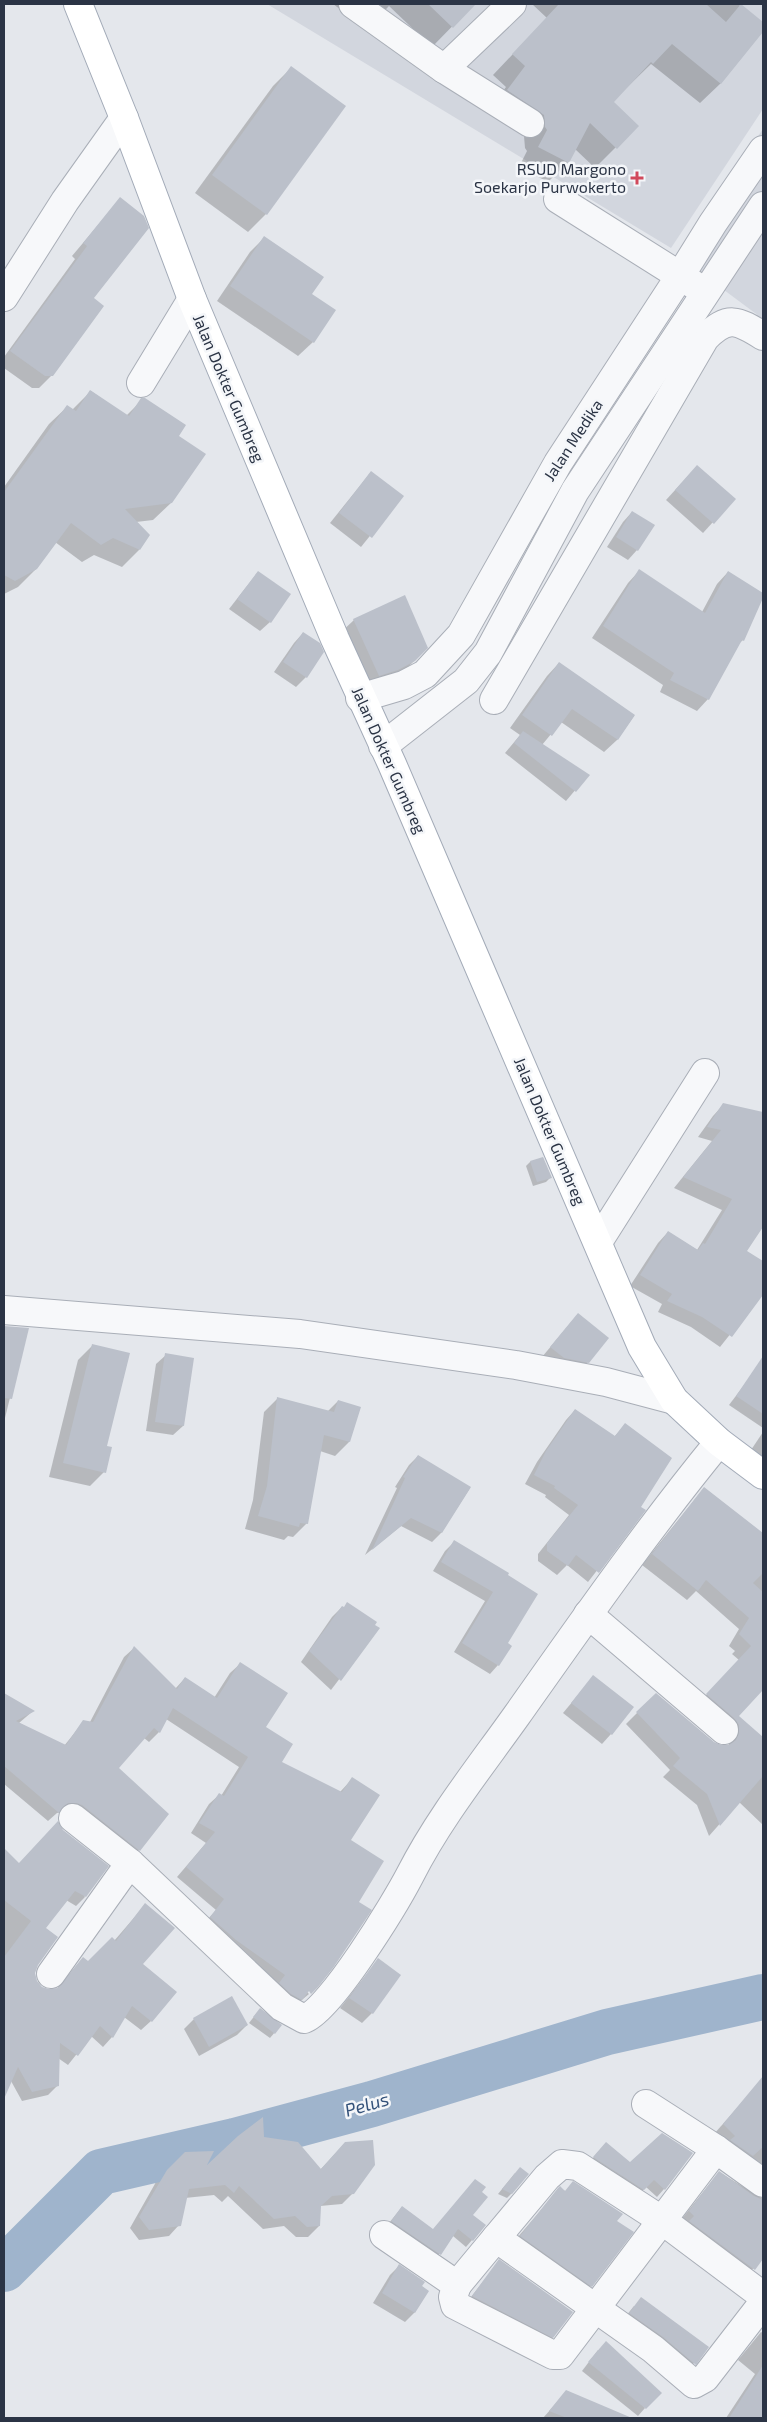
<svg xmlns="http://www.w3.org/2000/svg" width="767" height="2422" font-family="'Exo 2',sans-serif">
  <rect width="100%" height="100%" fill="#e4e7ec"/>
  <!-- built -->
  <g fill="#d2d6de">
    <path d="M267,4H763V109L671,248Z"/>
    <path d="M763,129V319L677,255Z"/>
  </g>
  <!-- shadow -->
  <g fill="#0003">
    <path d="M333,4H474L432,47L389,6L367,29Z"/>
    <path d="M532,4H610L617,10L623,4H738L763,24V31L721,83L700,103L651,64L612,102L637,126L595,168L575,149L568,162L548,182L519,167L527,151L525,148L524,136L488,111L506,87L493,75L547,18Z"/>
    <path d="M291,68L266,214L248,232L195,193L273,86Z"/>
    <path d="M120,199L92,298L52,375L39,388H32L4,368V357L75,259L72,256Z"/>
    <path d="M264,238L313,342L298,356L217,301L250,252Z"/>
    <path d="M91,391L126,416L142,400L177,436L172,502L153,520L136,522L139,550L122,567L94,555L82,562L55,542L36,569L18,587L4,594V487L49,424L67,407L72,410Z"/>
    <path d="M697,466L734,499L703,533L666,500Z"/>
    <path d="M371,472L402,496L361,547L330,523Z"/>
    <path d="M632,512L637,550L628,560L607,547L623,522Z"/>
    <path d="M639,571L702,612L717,584L728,572L763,594L743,640L736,646L708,699L697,711L660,692L663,685L592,638L628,583Z"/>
    <path d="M258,572L270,622L260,631L229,609Z"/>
    <path d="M354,620L414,661L400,675L364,690L339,634Z"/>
    <path d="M303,633L306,677L296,687L274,672L294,643Z"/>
    <path d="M559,663L634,716L617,740L604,752L561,722L542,745L588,775L566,801L505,753L520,735L510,728L547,676Z"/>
    <path d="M723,1105L762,1113L763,1111V1225L746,1251L763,1263V1293L720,1347L691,1327L658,1312L662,1304L630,1286L658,1243L668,1232L697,1250L722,1210L674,1188L712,1141L698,1137L713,1116Z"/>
    <path d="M543,1158L551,1177L546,1182L533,1186L526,1166L530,1162Z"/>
    <path d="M578,1314L588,1362L578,1372L542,1357Z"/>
    <path d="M4,1327L27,1329L4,1422Z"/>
    <path d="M93,1345L106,1447L104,1472L90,1486L49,1477L78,1360Z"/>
    <path d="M166,1355L193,1359L183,1426L173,1435L146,1431L156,1364Z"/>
    <path d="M757,1368L763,1372V1428L729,1405Z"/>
    <path d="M278,1398L327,1412L338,1401L360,1408L349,1442L335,1456L320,1451L307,1523L293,1537L288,1536L284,1540L245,1529L253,1500L264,1412Z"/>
    <path d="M575,1410L614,1437L625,1425L640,1507L644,1510L588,1582L567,1565L557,1575L538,1561V1554L569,1515L545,1497L546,1495L525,1484L537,1462L566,1420Z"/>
    <path d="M763,1432V1462L749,1453Z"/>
    <path d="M418,1456L470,1488L441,1533L432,1542L401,1526L365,1555L397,1488L395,1487L409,1465Z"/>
    <path d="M704,1488L763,1534V1688L737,1716L763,1739V1825L739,1802L709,1836L697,1805L663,1777L670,1770L626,1724L656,1694L714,1743L720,1746H728L729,1744L728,1735L696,1706L739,1660L732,1654L735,1651L729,1646L739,1629L696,1591L687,1600L642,1565Z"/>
    <path d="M454,1542L507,1573L498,1665L490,1674L454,1652L485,1601L433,1571L445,1551Z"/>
    <path d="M342,1607L378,1628L331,1690L301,1662L332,1617Z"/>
    <path d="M134,1648L175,1689L185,1678L214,1698L230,1673L240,1664L280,1762L340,1792L352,1779L349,1841L303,1988L309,1994L291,2009L201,1927L216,1910L177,1877L206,1843L191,1833L209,1804L219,1795L221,1796L239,1767L166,1719L159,1732L149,1742L144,1738L117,1768L139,1850L130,1860L65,1812L57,1813L48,1821L4,1784V1695L33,1711L19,1723L64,1746L84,1721L90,1722L124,1657Z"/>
    <path d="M593,1677L611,1734L602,1744L563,1713Z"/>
    <path d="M49,1833L85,1897L76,1906L66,1900L45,1928L34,1973L36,1981L42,1988L49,1991L56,1990L83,1958L88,1963L114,1941L145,1905L141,1964L151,2021L141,2030L124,2017L112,2037L103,2047L91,2036L68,2065L58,2058V2085L48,2095L22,2101L11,2081L4,2088V1850L19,1865Z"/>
    <path d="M378,1960L399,1975L372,2013L362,2023L340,2008Z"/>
    <path d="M256,2014L281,2025L270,2038L249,2023Z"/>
    <path d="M194,2019L247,2025L237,2035L199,2056L184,2029Z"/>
    <path d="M761,2081L763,2083V2182L714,2134Z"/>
    <path d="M662,2134L664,2189L657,2197L646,2187L636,2197L587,2165L599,2151L630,2163Z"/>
    <path d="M262,2138L320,2170L345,2143L353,2193L342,2204L320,2206L319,2226L308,2237H296L284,2226L263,2229L228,2196L222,2202L214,2195L185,2198L179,2225L169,2236L139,2240L130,2228L156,2182L167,2171L204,2170Z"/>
    <path d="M719,2172L763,2199V2258L744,2278L680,2221Z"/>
    <path d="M515,2173L512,2193L507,2198L498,2194Z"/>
    <path d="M560,2188L615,2221L591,2286L582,2295L511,2245Z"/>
    <path d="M402,2207L432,2230L471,2215L484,2226L466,2247L453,2236L434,2261L385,2228Z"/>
    <path d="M499,2261L553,2337L543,2347L464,2306Z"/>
    <path d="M399,2266L427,2291L414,2313L405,2322L373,2303L390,2275Z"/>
    <path d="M634,2306L707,2348L687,2371L622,2321Z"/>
    <path d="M761,2332L763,2333V2418H726L755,2374L738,2360Z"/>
    <path d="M598,2350L645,2408L638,2416L582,2371Z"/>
    <path d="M566,2392L628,2418H543Z"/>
  </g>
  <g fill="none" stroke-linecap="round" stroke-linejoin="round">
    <!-- river -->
    <path stroke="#9fb4cc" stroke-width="46" d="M4,2269L101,2172L235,2141L372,2104L607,2032L763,1997"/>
  </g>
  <!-- building -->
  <g fill="#bbc0ca">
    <path d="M428,4H476L453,28Z"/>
    <path d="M559,4H706L726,22L741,4L763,22V32L721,84L672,44L653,64L651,62L614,102L639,126L617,149L590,123L569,163L538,147L547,130L545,127L544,115L507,90L525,66L512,54Z"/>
    <path d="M291,66L346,106L267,215L212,175Z"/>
    <path d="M120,197L144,216L149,228L94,298L104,306L53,376H45L10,351L87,246L83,243Z"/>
    <path d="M264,236L324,277L312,294L336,310L314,343L230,286Z"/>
    <path d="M90,390L129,416L141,398H145L186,425L179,436L206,454L172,503L125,509L150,535L140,550L113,538L101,545L71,523L37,569L15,581L4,575V492L67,405L76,411Z"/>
    <path d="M697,465L736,499L714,524L675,490Z"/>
    <path d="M371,471L404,496L372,538L339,513Z"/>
    <path d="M632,511L655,525L638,551L616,537Z"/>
    <path d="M639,569L705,613L728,571L763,593V598L744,641L742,640L709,700L670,680L674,673L603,626Z"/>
    <path d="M258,571L291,594L271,623L237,599Z"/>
    <path d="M405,595L428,648L415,661L398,670L379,676L353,619Z"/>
    <path d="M303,632L320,643L324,652L307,678L283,662Z"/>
    <path d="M559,662L635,715L618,740L572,709L552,736L522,715Z"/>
    <path d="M523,731L590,775L576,792L514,743Z"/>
    <path d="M723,1103L763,1112V1227L747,1251L763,1261V1295L732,1337L702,1317L667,1301L672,1294L640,1275L668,1231L698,1250L703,1243L705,1244L732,1199L683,1177L721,1130L707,1127Z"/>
    <path d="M543,1157L552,1178L537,1182L530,1161Z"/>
    <path d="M578,1313L609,1338L589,1363L564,1358L550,1347Z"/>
    <path d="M4,1326L29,1328L12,1399L4,1398Z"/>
    <path d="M92,1344L130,1353L107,1446L112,1447L106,1473L63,1463Z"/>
    <path d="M165,1353L194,1358L184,1426L155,1422Z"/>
    <path d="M763,1356V1414L736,1396Z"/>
    <path d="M277,1397L334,1412L338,1400L361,1407L350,1442L324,1435L308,1524L300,1523L299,1527L258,1516L267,1486Z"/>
    <path d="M575,1409L615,1436L625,1423L672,1458L641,1507L646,1510L599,1573L576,1555L568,1566L547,1551V1543L578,1505L554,1488L555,1486L534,1475L546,1451Z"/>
    <path d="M418,1455L471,1487L442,1533L411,1518L372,1550L405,1478L403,1477Z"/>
    <path d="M704,1487L763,1533V1573L753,1583L763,1592V1690L739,1716L763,1737V1776L720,1826L707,1794L673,1766L680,1758L636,1712L656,1693L714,1742L721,1745H729L736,1740L739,1733V1725L734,1718L706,1694L751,1646L739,1634L749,1618L706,1580L698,1591L652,1554Z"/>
    <path d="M454,1540L509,1573L508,1575L538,1594L508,1643L512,1646L499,1666L462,1643L493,1592L441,1562Z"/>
    <path d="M347,1602L377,1622L375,1625L380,1628L341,1681L309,1651L342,1606L344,1607Z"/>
    <path d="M134,1646L177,1689L185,1677L217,1698L240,1662L288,1693L266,1727L293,1744L282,1762L342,1792L352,1777L380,1795L351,1840L384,1861L359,1902L372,1910L333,1968L318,1987L311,1994L309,1991L302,2000L291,1994L279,1983L285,1975L236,1940L210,1917L224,1899L186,1867L215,1832L199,1823L219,1793L224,1796L248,1757L173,1708L160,1733L154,1728L119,1768L169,1814L140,1851L82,1805L76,1803H68L59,1813L4,1766V1693L35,1711L16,1721L66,1745L83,1720L93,1722Z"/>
    <path d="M593,1675L634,1707L612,1735L571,1703Z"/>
    <path d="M58,1821L63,1830L109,1866L86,1897L75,1891L46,1928L58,1937L38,1965L35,1973L37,1981L42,1987L49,1989L58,1988L83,1957L88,1961L112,1937L116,1941L145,1903L175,1928L143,1964L177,1992L152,2022L132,2006L113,2038L100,2026L78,2056L60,2043L59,2086L32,2092L18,2067L4,2099V1957L31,1921L4,1900V1848L19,1863Z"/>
    <path d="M378,1958L401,1975L373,2014L349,1998Z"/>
    <path d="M232,1996L248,2025L209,2047L193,2018Z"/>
    <path d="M260,2008L282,2025L275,2034L253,2017Z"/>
    <path d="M763,2076V2147L753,2156L730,2140L735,2136L723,2124Z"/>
    <path d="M263,2117L264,2137L298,2142L321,2169L345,2142L373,2140L375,2165L354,2194L332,2196L321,2206L320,2226L307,2227L295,2216L274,2219L239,2186L234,2193L225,2185L189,2189L181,2226L149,2230L139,2217L167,2170L185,2152L214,2151L207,2165L238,2136Z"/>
    <path d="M662,2133L693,2153L665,2190L654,2180L644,2190L593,2157L606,2142L630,2162Z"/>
    <path d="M520,2167L529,2174L512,2194L502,2189Z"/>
    <path d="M719,2171L754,2196L763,2200V2259L755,2270L689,2221L694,2216L689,2211Z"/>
    <path d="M475,2179L486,2187L482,2192L488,2197L473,2215L486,2225L473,2241L458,2229L441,2255L391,2221L402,2206L433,2229Z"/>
    <path d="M573,2181L623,2214L617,2221L634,2232L592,2287L520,2236L558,2188L560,2186L565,2191Z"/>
    <path d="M499,2259L573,2312L553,2338L472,2296Z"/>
    <path d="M399,2264L425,2282L422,2286L429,2291L415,2313L382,2293Z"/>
    <path d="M641,2297L709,2347L696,2365L663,2337L629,2313Z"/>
    <path d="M606,2341L662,2393L646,2409L588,2362Z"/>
    <path d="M763,2365V2418H729Z"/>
    <path d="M566,2390L632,2418H567L549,2411Z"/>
  </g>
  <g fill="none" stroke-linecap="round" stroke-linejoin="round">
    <!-- minor casing -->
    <g stroke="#a9aeb7" stroke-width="30">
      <g id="minor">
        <path d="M353,4L444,69L530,123"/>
        <path d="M444,69L512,4"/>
        <path d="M558,199L696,286"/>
        <path d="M4,297L65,201L124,118"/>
        <path d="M141,383L192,299"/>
        <path d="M360,698L404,685L425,674L461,635L558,463L680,276L713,223L763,150"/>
        <path d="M494,700L705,338C728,315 737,320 763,336"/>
        <path d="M383,746L466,681L488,653L575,491L763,206"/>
        <path d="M598,1242L705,1073"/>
        <path d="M4,1310L300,1334L516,1365L606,1382L674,1400"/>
        <path d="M588,1614L724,1730"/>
        <path d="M73,1818L130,1863L282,2007L304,2019C330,2011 396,1902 410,1875C439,1818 480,1767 517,1715C582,1623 647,1530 719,1442"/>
        <path d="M51,1974L130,1863"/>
        <path d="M646,2104L716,2149L763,2183"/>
        <path d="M384,2235L457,2285L496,2238L653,2349L694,2384L705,2378L763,2303"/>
        <path d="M496,2238L547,2177L562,2164L578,2166L663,2221L763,2296"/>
        <path d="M457,2285L453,2297L455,2305L553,2355H560L716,2149"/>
      </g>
    </g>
    <!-- major casing -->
    <g stroke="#a3abb8" stroke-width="30">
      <path id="major" d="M78,4L124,118L192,299L335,639L392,764L642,1347L674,1400L719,1442L763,1475"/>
    </g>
    <!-- minor -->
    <use href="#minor" stroke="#f7f8fa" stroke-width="28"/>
    <!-- major -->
    <use href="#major" stroke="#fff" stroke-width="28"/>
  </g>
  <!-- markers -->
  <path fill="#d1495b" stroke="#f4f6f9" stroke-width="2" d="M634.5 170.5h5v5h5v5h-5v5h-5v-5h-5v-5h5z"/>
  <g text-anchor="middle" stroke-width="5" stroke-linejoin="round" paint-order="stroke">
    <!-- poi labels -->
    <g font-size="16" fill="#2b3445" stroke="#f4f6f9" text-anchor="end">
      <text x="626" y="175">RSUD Margono<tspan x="626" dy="18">Soekarjo Purwokerto</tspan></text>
    </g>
    <!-- street labels -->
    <g font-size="16" fill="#2b3445" stroke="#f4f6f9">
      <text transform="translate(229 388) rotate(67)" y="6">Jalan Dokter Gumbreg</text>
      <text transform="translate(573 440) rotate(-57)" y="6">Jalan Medika</text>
      <text transform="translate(389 760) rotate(66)" y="6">Jalan Dokter Gumbreg</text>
      <text transform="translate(550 1131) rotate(67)" y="6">Jalan Dokter Gumbreg</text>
    </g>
    <!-- water labels -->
    <g font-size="18" font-style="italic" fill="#34527a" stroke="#f4f6f9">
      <text transform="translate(367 2105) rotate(-16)" y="6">Pelus</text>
    </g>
  </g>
  <!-- border -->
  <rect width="767" height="2422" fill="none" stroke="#2b3445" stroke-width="10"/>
</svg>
